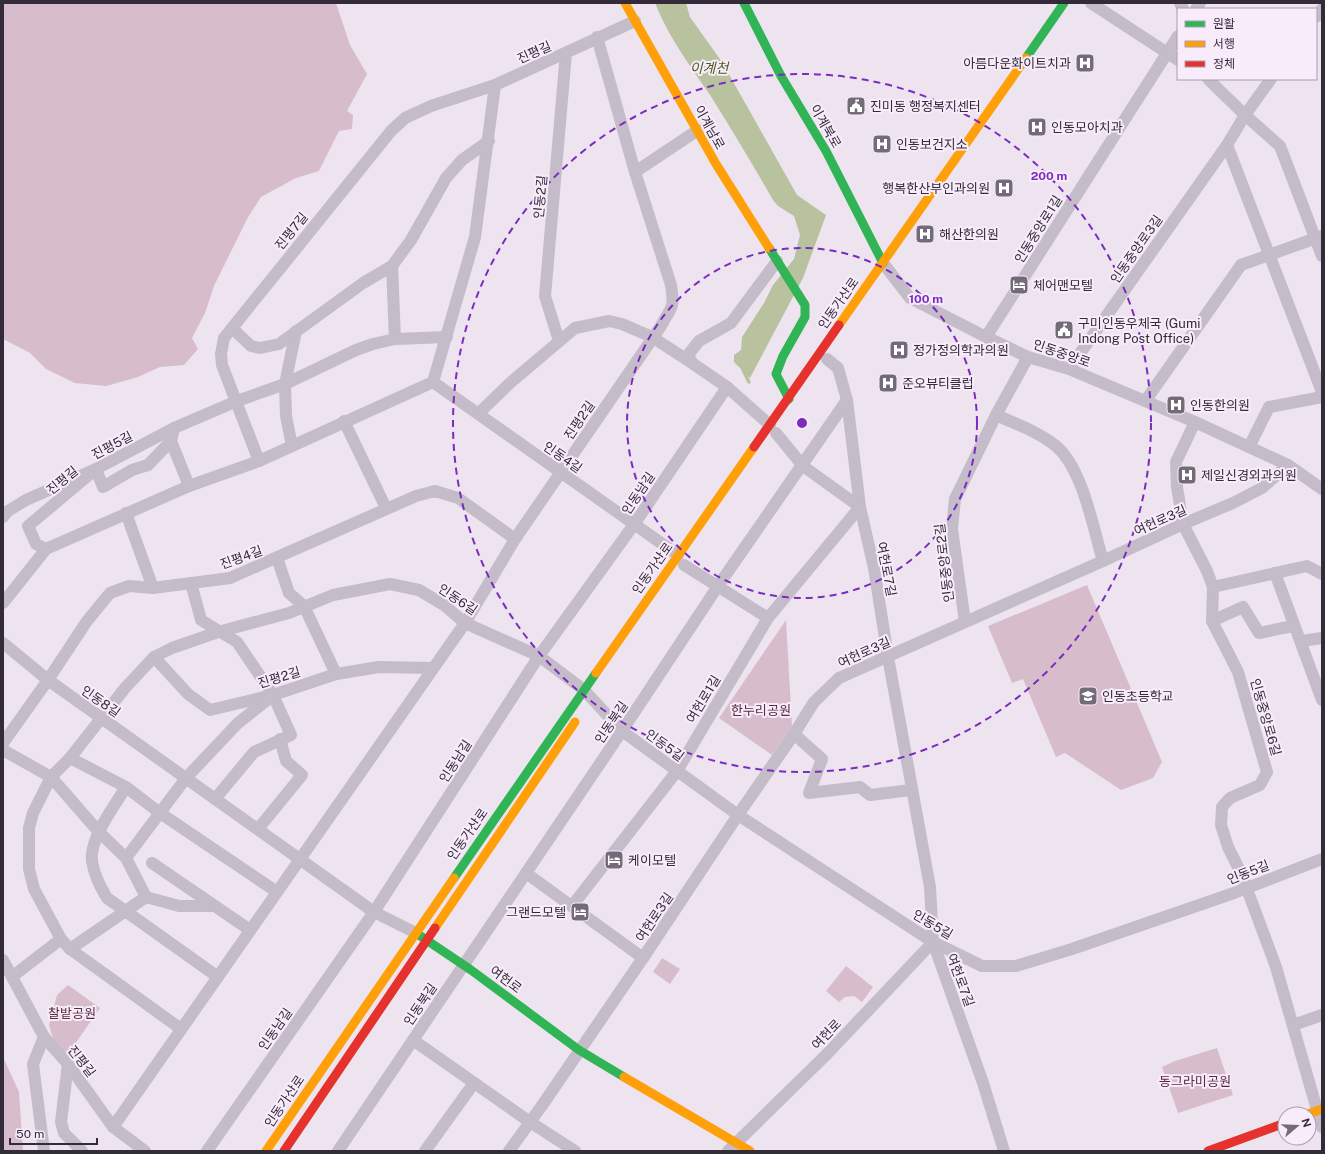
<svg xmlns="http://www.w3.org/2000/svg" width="1325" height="1154" font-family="'Public Sans','Noto Sans KR',sans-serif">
  <rect width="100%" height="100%" fill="#ede4ef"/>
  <!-- green -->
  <g fill="#d7bdcb">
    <path d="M3,3H336L350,45L367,74L347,111L353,115L352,129L339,131L319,171L296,178L261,197L247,219L214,286L205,313L192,338L198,349L184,365L160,367L138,377L106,386L75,383L46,369L30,353L3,339Z"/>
    <path d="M1087,585L1162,762L1153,778L1121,790L1065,753L1056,757L1023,679L1012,683L988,626Z"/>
    <path d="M786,620L792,726L772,755L719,718Z"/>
    <path d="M662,958L680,969L670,984L653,972Z"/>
    <path d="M846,966L873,987L862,1002L854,996L845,997L839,1002L826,991Z"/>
    <path d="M68,985L100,1008L68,1054L55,1045L49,1025L57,995Z"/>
    <path d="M1217,1048L1233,1095L1178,1113L1162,1067L1175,1061Z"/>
    <path d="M3,1057L19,1092L23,1151H3Z"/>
  </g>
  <!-- water -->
  <path fill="#b8c29e" d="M655,3H686L690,17L722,62L797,195L826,215L803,278L750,378L734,362V355L741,350L742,337L764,303L773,285L794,259L800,235L794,216L778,206L773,200C753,165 732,130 710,95C690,66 668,36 655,3Z"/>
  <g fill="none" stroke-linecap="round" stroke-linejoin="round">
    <!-- stream -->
    <path stroke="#b8c29e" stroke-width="3.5" d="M743,370L749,382"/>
    <!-- street -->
    <g stroke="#c5bcc9" stroke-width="12">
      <path d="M1091,3L1178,60"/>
      <path d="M1180,3L1183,9"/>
      <path d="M1196,9L1200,3"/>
      <path d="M1316,17L1322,9"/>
      <path d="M1208,79L1245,115L1280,146L1322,256"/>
      <path d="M1227,145L1322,392"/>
      <path d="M635,172L698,130"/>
      <path d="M883,263L910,298L986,337L1028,357L1069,369L1195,422L1288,465L1322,489"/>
      <path d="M392,266L395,339"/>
      <path d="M232,328L251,346L260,348L279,344L363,283L392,266L411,240L446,178L462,160L489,141"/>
      <path d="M986,337L1178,36"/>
      <path d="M559,341L545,296L566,53"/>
      <path d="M827,359L838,368L847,400L860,507L874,568L888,657L930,887L933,942L983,1083L1004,1151"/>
      <path d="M692,363L688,355L699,341L731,323L777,261"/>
      <path d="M1069,369L1227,145L1245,115L1271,79"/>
      <path d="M433,382L678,555"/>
      <path d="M1146,400L1241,265L1322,236"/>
      <path d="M479,413L510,383L575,328L609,321L622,324L652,337L692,363L727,387L770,425"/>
      <path d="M996,415C1016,424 1039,432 1056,446C1083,469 1093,528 1103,561"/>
      <path d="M344,421L386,508"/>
      <path d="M1195,422L1176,462L1177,487L1183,524L1207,571L1213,587L1212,621L1238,672L1267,772L1260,785L1230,798L1222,807L1221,825L1228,847L1241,873L1276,967L1322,1127"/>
      <path d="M171,441L189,486"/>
      <path d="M292,446L286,416L285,384L296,331"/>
      <path d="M1249,447L1269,407L1322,397"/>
      <path d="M259,461L222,365L221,354L224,338L391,131L405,118L431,106L495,85"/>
      <path d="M126,513L153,588"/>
      <path d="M3,517L8,511L26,500L96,469L174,428L237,401L285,384L356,350L373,344L395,339L447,337"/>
      <path d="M46,549L36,544L28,526L96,469L103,487L132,470L148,465L171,441L174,428"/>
      <path d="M277,558L289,593L304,606L336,674"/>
      <path d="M684,565L768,618"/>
      <path d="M1275,573L1322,700"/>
      <path d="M191,583L201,620L237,642L273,695L291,735L254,752L215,799"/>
      <path d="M1213,587L1307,566L1322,574"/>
      <path d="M3,603L46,549L189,486L259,461L433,382L475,237L495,85L635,21"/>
      <path d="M1212,621L1243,607L1259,633L1293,626"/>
      <path d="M965,622L952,529L955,499L996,415L1028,357"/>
      <path d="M1301,641L1322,638"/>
      <path d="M3,643L48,680L374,912L416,933"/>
      <path d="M154,657L188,694L210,710L273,695L336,674L379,667L433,668"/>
      <path d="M794,734L822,759L809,793L860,787L870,795L911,790"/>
      <path d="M3,743L48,680L87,621L110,593L129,586L153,588L230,578L416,496L435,491L458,498L515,539"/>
      <path d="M3,750L51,777L98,831L126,858L146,897L179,906H215"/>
      <path d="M70,758L126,787L160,813L277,892"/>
      <path d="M126,787C115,805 89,839 92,861C94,875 100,886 107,898L218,977"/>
      <path d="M258,829L302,775L286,761L280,739"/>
      <path d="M126,858L186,778L238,723L271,697"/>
      <path d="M152,863L250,930"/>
      <path d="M526,873L643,958"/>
      <path d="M572,906L677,771L768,618L860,507L803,466L776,433"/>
      <path d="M70,949L146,897"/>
      <path d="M3,960L44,1037L68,1064L113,1127L145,1151"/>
      <path d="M13,976L61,939"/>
      <path d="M1293,1025L1322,1015"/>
      <path d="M181,1029L70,949L61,939L34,889L29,869V828L33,813L51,777L70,758L125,688L154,657L172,648L218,632L289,613L333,595L390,584L419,590L444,605L465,623L539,656L584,690L622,731L738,815L933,942L982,966H1016L1072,949L1234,893L1322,859"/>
      <path d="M413,1040L530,1122L575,1151"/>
      <path d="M68,1064L61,1122L64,1133L82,1151"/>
      <path d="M113,1127L465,623L515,539L661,326C671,306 675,311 671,285L635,172L597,37"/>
      <path d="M44,1151L33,1064L44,1037"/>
      <path d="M207,1151L374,912L539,656L635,523L727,387"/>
      <path d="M338,1151L622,731L718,586L847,400"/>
      <path d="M425,1151L474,1083"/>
      <path d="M509,1151L541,1107L643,958L738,815L794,734L814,702L839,678L1103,561L1183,524L1233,503L1262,488L1288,465"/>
      <path d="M728,1151L827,1054L933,942"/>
    </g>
    <!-- fast -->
    <g stroke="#30b455" stroke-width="9">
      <path d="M744,3L781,76L826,151L883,263"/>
      <path d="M1026,58L1064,3"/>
      <path d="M769,248L805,305V317L783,356L776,374L789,399"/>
      <path d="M454,878L596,673"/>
      <path d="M419,935L471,970L579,1050L624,1077"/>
    </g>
    <!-- slow -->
    <g stroke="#ff9f0a" stroke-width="9">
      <path d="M625,3L716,164L769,248"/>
      <path d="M839,325L1026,58"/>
      <path d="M596,673L754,447"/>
      <path d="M435,928L575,722"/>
      <path d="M624,1077L750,1151"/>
      <path d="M1308,1114L1322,1109"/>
      <path d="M266,1151L454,878"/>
    </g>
    <!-- jam -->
    <g stroke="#e5322d" stroke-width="9">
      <path d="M754,447L839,325"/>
      <path d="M284,1151L435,928"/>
      <path d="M1208,1151L1285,1123"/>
    </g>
  </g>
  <!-- distance rings -->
  <g fill="none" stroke="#7b2cbf" stroke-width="2" stroke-dasharray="7 5">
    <circle cx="802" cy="423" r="175"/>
    <circle cx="802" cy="423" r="349"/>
  </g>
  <!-- icons -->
  <defs>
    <g id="hospital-square" transform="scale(1)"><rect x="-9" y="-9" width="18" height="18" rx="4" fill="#746b79" stroke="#f8ecfb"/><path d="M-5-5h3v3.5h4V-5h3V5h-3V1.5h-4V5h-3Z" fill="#fff"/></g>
    <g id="civic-square" transform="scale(1)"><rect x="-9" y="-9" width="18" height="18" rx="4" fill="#746b79" stroke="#f8ecfb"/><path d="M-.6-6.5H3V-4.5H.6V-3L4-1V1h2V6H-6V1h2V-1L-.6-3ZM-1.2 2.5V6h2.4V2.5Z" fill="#fff"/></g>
    <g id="hotel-square" transform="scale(1)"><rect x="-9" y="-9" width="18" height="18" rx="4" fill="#746b79" stroke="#f8ecfb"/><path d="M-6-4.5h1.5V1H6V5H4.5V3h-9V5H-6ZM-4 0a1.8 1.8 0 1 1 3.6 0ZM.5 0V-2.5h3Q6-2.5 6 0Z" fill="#fff"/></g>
    <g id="school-square" transform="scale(1)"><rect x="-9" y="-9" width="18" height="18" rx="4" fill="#746b79" stroke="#f8ecfb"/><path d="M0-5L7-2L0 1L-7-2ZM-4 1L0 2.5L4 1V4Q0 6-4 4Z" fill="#fff"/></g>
  </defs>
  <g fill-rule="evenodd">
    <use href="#hospital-square" x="1085" y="63"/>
    <use href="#civic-square" x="856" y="106"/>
    <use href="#hospital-square" x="1037" y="127"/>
    <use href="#hospital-square" x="882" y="144"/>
    <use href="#hospital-square" x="1004" y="188"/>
    <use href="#hospital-square" x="925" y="234"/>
    <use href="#hotel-square" x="1019" y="285"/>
    <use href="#civic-square" x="1064" y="330"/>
    <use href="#hospital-square" x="899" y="350"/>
    <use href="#hospital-square" x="888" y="383"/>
    <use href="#hospital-square" x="1176" y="405"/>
    <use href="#hospital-square" x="1187" y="475"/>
    <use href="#school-square" x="1088" y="696"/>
    <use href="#hotel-square" x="614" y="860"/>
    <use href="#hotel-square" x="580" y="912"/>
  </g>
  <g text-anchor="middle" stroke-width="4" stroke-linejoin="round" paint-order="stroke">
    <!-- street labels -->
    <g font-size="13" fill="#332a3a" stroke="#f8ecfb">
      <text transform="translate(534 52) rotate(-24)" y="5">진평길</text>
      <text transform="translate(826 126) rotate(60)" y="5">이계북로</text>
      <text transform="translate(710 127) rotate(61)" y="5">이계남로</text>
      <text transform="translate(540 197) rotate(-85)" y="5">인동2길</text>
      <text transform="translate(1038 229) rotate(-58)" y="5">인동중앙로1길</text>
      <text transform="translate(291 231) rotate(-51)" y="5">진평7길</text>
      <text transform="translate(1136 249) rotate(-55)" y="5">인동중앙로3길</text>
      <text transform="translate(838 303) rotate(-55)" y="5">인동가산로</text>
      <text transform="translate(1062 353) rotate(19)" y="5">인동중앙로</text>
      <text transform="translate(579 420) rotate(-56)" y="5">진평2길</text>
      <text transform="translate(112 445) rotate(-28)" y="5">진평5길</text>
      <text transform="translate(563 457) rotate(35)" y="5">인동4길</text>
      <text transform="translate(62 480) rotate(-39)" y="5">진평길</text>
      <text transform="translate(638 493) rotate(-56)" y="5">인동남길</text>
      <text transform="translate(1160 520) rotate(-24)" y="5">여헌로3길</text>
      <text transform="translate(241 557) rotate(-20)" y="5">진평4길</text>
      <text transform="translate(944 563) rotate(-97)" y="5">인동중앙로2길</text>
      <text transform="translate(652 568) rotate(-55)" y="5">인동가산로</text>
      <text transform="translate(887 569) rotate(79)" y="5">여헌로7길</text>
      <text transform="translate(458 599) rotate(34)" y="5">인동6길</text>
      <text transform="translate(864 652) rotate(-24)" y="5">여헌로3길</text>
      <text transform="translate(279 677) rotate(-17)" y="5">진평2길</text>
      <text transform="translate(703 699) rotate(-59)" y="5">여헌로1길</text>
      <text transform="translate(101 701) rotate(35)" y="5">인동8길</text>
      <text transform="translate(1266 717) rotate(74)" y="5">인동중앙로6길</text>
      <text transform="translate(611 722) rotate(-56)" y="5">인동북길</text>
      <text transform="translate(665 745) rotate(36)" y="5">인동5길</text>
      <text transform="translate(455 761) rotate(-57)" y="5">인동남길</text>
      <text transform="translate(467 834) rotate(-55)" y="5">인동가산로</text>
      <text transform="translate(1248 872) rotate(-21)" y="5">인동5길</text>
      <text transform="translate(654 917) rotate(-56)" y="5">여헌로3길</text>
      <text transform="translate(933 924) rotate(31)" y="5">인동5길</text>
      <text transform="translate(506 979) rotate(37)" y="5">여헌로</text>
      <text transform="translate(961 980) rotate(70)" y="5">여헌로7길</text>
      <text transform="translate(420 1004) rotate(-56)" y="5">인동북길</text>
      <text transform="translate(275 1029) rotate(-55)" y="5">인동남길</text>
      <text transform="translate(826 1034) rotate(-46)" y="5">여헌로</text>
      <text transform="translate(82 1061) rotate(52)" y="5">진평길</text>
      <text transform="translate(284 1101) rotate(-56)" y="5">인동가산로</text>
    </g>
    <!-- poi labels -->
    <g font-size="13" fill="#332a3a" stroke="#f8ecfb" text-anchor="start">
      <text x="1071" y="68" text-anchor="end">아름다운화이트치과</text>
      <text x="870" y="111">진미동 행정복지센터</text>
      <text x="1051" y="132">인동모아치과</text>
      <text x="896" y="149">인동보건지소</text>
      <text x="990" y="193" text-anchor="end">행복한산부인과의원</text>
      <text x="939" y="239">해산한의원</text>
      <text x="1033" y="290">체어맨모텔</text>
      <text x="1078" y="328">구미인동우체국 (Gumi<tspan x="1078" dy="15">Indong Post Office)</tspan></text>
      <text x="913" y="355">정가정의학과의원</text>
      <text x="902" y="388">준오뷰티클럽</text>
      <text x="1190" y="410">인동한의원</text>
      <text x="1201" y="480">제일신경외과의원</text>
      <text x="1102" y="701">인동초등학교</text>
      <text x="628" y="865">케이모텔</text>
      <text x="566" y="917" text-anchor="end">그랜드모텔</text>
    </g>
    <!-- park labels -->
    <g font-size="13" fill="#5a2c3d" stroke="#f8ecfb">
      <text x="761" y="715">한누리공원</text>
      <text x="72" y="1018">찰밭공원</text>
      <text x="1195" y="1086">동그라미공원</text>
    </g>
    <!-- water labels -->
    <g font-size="14" font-style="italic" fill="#495f1c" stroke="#f8ecfb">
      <text x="709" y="73">이계천</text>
    </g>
  </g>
  <circle cx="802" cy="423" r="6" fill="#7b2cbf" stroke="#f8ecfb" stroke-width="2"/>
  <g font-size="12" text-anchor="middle" font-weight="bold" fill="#7b2cbf" stroke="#f8ecfb" stroke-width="4" stroke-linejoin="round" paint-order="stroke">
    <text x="1049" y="180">200 m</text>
    <text x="926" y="303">100 m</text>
  </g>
  <!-- border -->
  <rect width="1325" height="1154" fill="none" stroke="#332a3a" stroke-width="8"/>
  <!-- legend -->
  <rect x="1177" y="8" width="140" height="72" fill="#f8ecfb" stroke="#a99eae"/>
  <rect x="1185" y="21" width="20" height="6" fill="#30b455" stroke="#a99eae"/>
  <text x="1213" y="28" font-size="12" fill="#332a3a">원활</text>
  <rect x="1185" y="41" width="20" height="6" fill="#ff9f0a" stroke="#a99eae"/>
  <text x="1213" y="48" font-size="12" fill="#332a3a">서행</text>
  <rect x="1185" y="61" width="20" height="6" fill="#e5322d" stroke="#a99eae"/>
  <text x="1213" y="68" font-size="12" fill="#332a3a">정체</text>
  <!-- north arrow -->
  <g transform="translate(1297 1126) rotate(71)"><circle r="19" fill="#f8ecfb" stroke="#a99eae"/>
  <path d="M0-3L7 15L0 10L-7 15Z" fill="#746b79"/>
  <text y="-6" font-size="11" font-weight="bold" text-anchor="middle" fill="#332a3a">N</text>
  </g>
  <!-- scale -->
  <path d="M10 1138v6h87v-6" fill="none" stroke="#332a3a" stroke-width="2"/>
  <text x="16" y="1138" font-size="12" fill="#332a3a" stroke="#f8ecfb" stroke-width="3" paint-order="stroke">50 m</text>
</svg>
